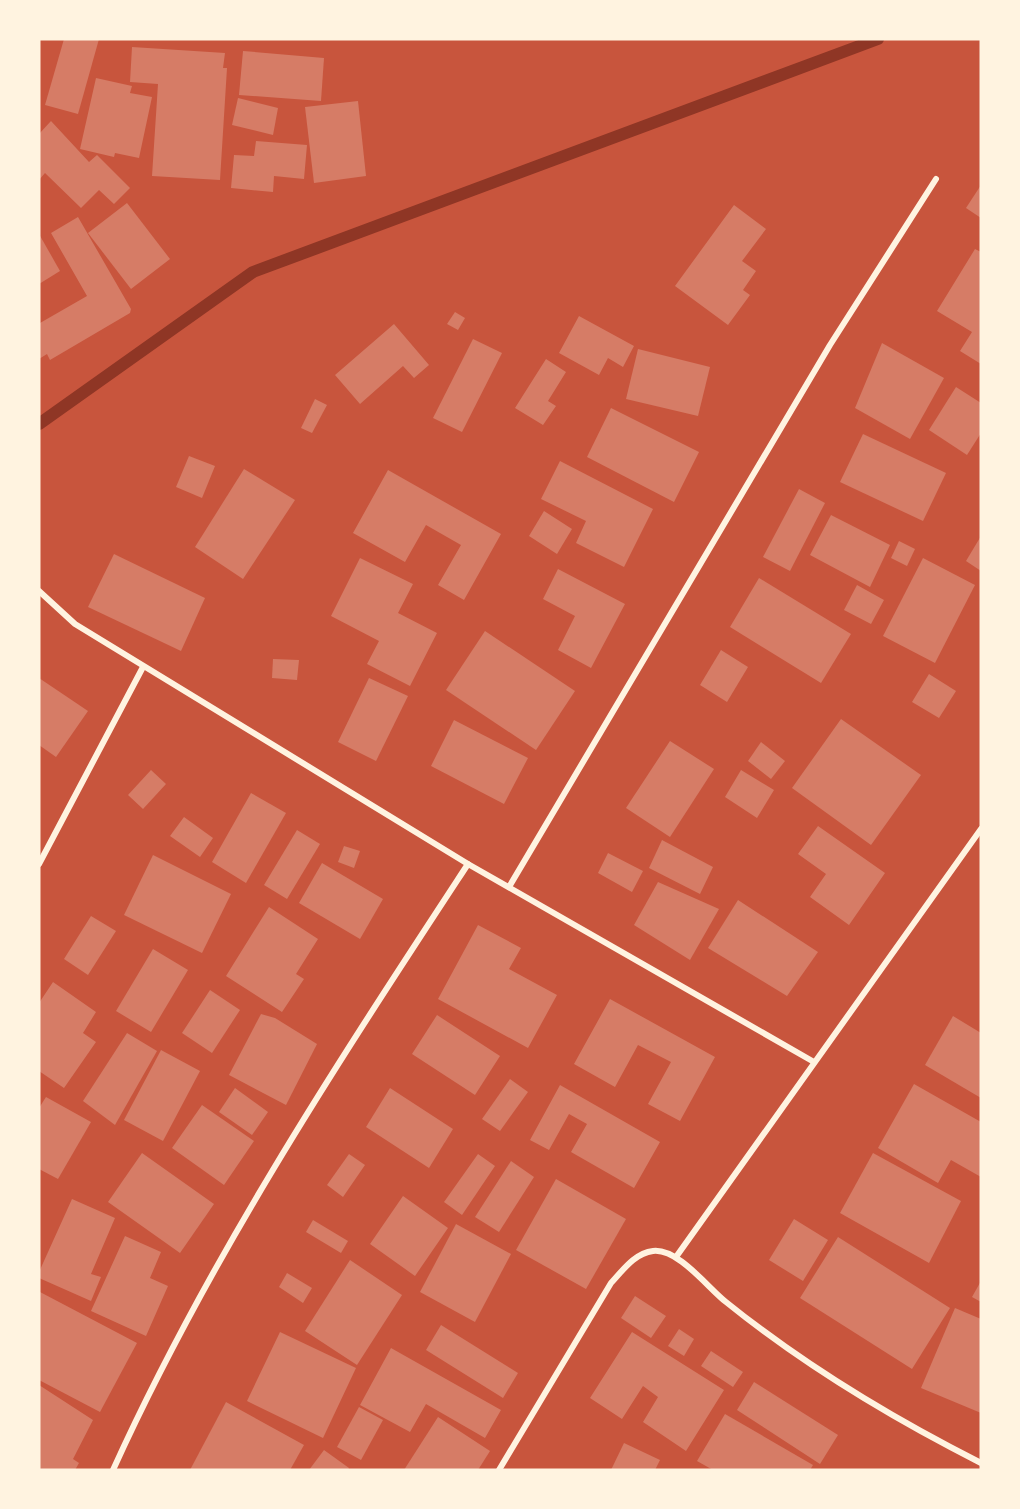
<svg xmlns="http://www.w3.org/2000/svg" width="1020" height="1509" font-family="Lora,serif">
  <rect width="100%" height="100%" fill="#c8553d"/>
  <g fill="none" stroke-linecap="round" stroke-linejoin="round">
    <!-- stream -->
    <path stroke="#8f3625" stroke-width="12" d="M39,424L253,272L878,39"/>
  </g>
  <!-- building -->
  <g fill="#d67c66">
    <path d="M64,39H99L78,114L45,105Z"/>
    <path d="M132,47L225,53L223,68H227L220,180L152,176L158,84L130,82Z"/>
    <path d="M243,51L324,58L321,101L239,95Z"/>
    <path d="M96,78L132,86L130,93L152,97L139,158L115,153L114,157L80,149Z"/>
    <path d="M238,98L278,108L273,135L232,125Z"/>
    <path d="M358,101L366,176L314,183L305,107Z"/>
    <path d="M51,121L89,162L97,155L130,188L114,204L99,190L81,208L45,173L39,180V134Z"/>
    <path d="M256,141L307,145L304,179L274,176L273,192L231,188L234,155L254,156Z"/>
    <path d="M981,185V218L966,208Z"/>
    <path d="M127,203L170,259L131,289L88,233Z"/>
    <path d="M734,205L766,229L742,261L756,271L743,290L750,295L728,325L675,286Z"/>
    <path d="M78,217L131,309L130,313L50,360L47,354L39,359V321L40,323L87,296L51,233Z"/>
    <path d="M39,234L60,271L39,284Z"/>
    <path d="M975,249L981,252V364L960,351L972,332L937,311Z"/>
    <path d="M455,312L465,318L458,330L447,324Z"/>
    <path d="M579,316L634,346L623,367L608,358L599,375L559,353Z"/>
    <path d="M394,324L429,365L414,378L403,366L360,404L335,375Z"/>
    <path d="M473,339L502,353L462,432L433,418Z"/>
    <path d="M882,343L944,378L910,439L855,408Z"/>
    <path d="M638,349L710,367L698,416L626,399Z"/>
    <path d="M546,359L566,372L548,401L556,406L543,425L515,408Z"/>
    <path d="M956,387L981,403V433L967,455L929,430Z"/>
    <path d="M315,399L327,405L312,433L301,428Z"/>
    <path d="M611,408L699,452L674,502L587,457Z"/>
    <path d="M863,434L946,473L923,521L840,482Z"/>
    <path d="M189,456L215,466L202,498L176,487Z"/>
    <path d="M560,461L653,509L624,567L576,543L586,521L541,499Z"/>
    <path d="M244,469L295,500L243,579L195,547Z"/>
    <path d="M388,470L501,534L464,600L438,585L461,545L426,525L405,562L353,533Z"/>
    <path d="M799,489L825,503L790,571L763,557Z"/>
    <path d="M544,511L572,529L557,554L529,536Z"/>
    <path d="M831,515L890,545L870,587L810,555Z"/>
    <path d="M981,536V571L966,561Z"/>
    <path d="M899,541L915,549L907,566L891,558Z"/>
    <path d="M114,554L205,598L181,651L88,607Z"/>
    <path d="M360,558L413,584L398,613L437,633L410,686L367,664L379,641L331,616Z"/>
    <path d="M923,558L975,585L935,663L883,636Z"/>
    <path d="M558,569L625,604L591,668L558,650L575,616L543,599Z"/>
    <path d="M759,578L851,634L821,683L730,627Z"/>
    <path d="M857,585L884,600L871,624L844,610Z"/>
    <path d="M485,631L575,691L536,750L446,690Z"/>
    <path d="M721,650L748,667L727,702L700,685Z"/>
    <path d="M273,659L299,660L297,680L272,678Z"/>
    <path d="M929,674L956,691L939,718L912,702Z"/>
    <path d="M39,678L88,711L56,757L39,745Z"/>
    <path d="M369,678L408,696L376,761L338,742Z"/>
    <path d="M841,719L921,775L871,845L792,788Z"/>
    <path d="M454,720L528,758L504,804L431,766Z"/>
    <path d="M670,741L714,769L670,837L626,808Z"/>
    <path d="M761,742L785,761L771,779L748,761Z"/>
    <path d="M151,770L166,784L143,809L128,795Z"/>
    <path d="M741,770L774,790L757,818L725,797Z"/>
    <path d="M251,793L286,813L246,883L212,862Z"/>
    <path d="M184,817L213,838L200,857L170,836Z"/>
    <path d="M818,826L885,873L849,925L810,897L826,874L798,854Z"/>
    <path d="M297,830L320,844L287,899L264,885Z"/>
    <path d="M662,840L713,867L700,894L649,868Z"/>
    <path d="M344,846L360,851L354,868L338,862Z"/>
    <path d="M608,853L643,871L632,892L598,873Z"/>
    <path d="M153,855L231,894L202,953L124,915Z"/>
    <path d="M322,863L383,899L360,939L299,903Z"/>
    <path d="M658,882L719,909L690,960L634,925Z"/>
    <path d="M738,900L818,952L787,996L708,948Z"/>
    <path d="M269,907L318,939L296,974L304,979L282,1012L226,976Z"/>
    <path d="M91,916L116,931L88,975L64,959Z"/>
    <path d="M478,925L521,948L509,969L557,995L528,1048L438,999Z"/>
    <path d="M153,949L188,970L151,1032L116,1011Z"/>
    <path d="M53,982L96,1012L83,1033L96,1042L64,1088L39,1071V1003Z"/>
    <path d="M210,990L240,1010L212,1053L182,1033Z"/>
    <path d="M610,999L715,1057L680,1121L648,1104L671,1062L638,1045L615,1087L574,1064Z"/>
    <path d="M261,1014L275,1018L317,1044L286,1105L229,1075Z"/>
    <path d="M437,1015L500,1056L475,1095L412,1054Z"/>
    <path d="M953,1016L981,1033V1098L925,1065Z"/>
    <path d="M127,1033L157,1051L115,1125L83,1101Z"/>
    <path d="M161,1050L200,1071L163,1141L124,1120Z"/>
    <path d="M510,1079L528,1092L500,1131L482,1119Z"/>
    <path d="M914,1084L981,1122V1177L951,1160L938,1183L878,1148Z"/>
    <path d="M560,1085L660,1142L634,1188L571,1152L587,1124L569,1114L549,1150L530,1140Z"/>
    <path d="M235,1088L268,1112L252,1135L219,1112Z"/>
    <path d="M390,1088L453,1129L429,1168L366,1127Z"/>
    <path d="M46,1097L91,1122L58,1179L39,1169V1108Z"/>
    <path d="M202,1105L254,1141L224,1185L172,1148Z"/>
    <path d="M142,1153L214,1204L180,1253L108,1202Z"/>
    <path d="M873,1153L961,1201L929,1263L840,1213Z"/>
    <path d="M349,1154L365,1165L343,1197L327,1185Z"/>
    <path d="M478,1154L495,1166L462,1215L444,1202Z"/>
    <path d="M511,1161L534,1177L499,1232L475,1217Z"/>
    <path d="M556,1179L626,1219L586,1289L516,1250Z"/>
    <path d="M403,1196L448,1228L415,1276L370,1244Z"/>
    <path d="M72,1199L115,1218L91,1274L101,1277L91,1301L39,1278V1272Z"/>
    <path d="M794,1219L828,1240L803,1281L769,1260Z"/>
    <path d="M313,1220L348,1241L341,1253L306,1232Z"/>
    <path d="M456,1224L511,1254L475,1322L420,1292Z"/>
    <path d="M125,1236L161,1252L150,1278L168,1286L146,1336L91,1311Z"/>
    <path d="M838,1237L950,1308L912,1369L800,1298Z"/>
    <path d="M350,1260L402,1295L357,1365L305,1331Z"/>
    <path d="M287,1273L312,1288L303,1303L279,1287Z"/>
    <path d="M981,1281V1302L972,1297Z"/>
    <path d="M40,1292L137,1343L100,1412L39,1380Z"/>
    <path d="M635,1296L666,1316L651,1338L621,1318Z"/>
    <path d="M955,1308L981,1319V1413L921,1388Z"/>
    <path d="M441,1325L518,1373L503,1398L426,1350Z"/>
    <path d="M679,1329L694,1339L684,1356L668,1346Z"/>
    <path d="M280,1332L356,1368L323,1438L247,1401Z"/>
    <path d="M632,1332L724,1390L686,1451L643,1422L658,1397L643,1386L622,1419L590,1398Z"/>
    <path d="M391,1348L501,1410L485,1438L426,1404L410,1432L360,1405Z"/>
    <path d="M711,1351L743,1372L733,1387L701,1366Z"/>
    <path d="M754,1382L838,1435L820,1464L737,1410Z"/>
    <path d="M39,1385L93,1420L73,1459L79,1463L75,1470H39Z"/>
    <path d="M226,1402L304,1445L290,1470H190Z"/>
    <path d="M359,1407L383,1420L361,1460L337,1447Z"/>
    <path d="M725,1414L813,1465L810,1470H713L697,1461Z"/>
    <path d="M438,1417L490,1451L478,1470H404Z"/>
    <path d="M624,1443L660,1460L655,1470H611Z"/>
    <path d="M324,1450L349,1468L348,1470H309Z"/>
  </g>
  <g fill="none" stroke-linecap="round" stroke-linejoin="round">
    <!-- minor -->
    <g stroke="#fff3e0" stroke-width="6">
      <path d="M39,591L75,624L468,864L814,1062"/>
      <path d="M39,864L143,667"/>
      <path d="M509,887L830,345L936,179"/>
      <path d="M676,1257L981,829"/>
      <path d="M113,1470C210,1256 339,1061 468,864"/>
      <path d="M499,1470L611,1283C623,1270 635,1253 653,1251C678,1248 708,1288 726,1302C804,1365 892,1418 981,1463"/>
    </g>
  </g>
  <!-- border -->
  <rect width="1020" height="1509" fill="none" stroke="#fff3e0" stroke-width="81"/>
</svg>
